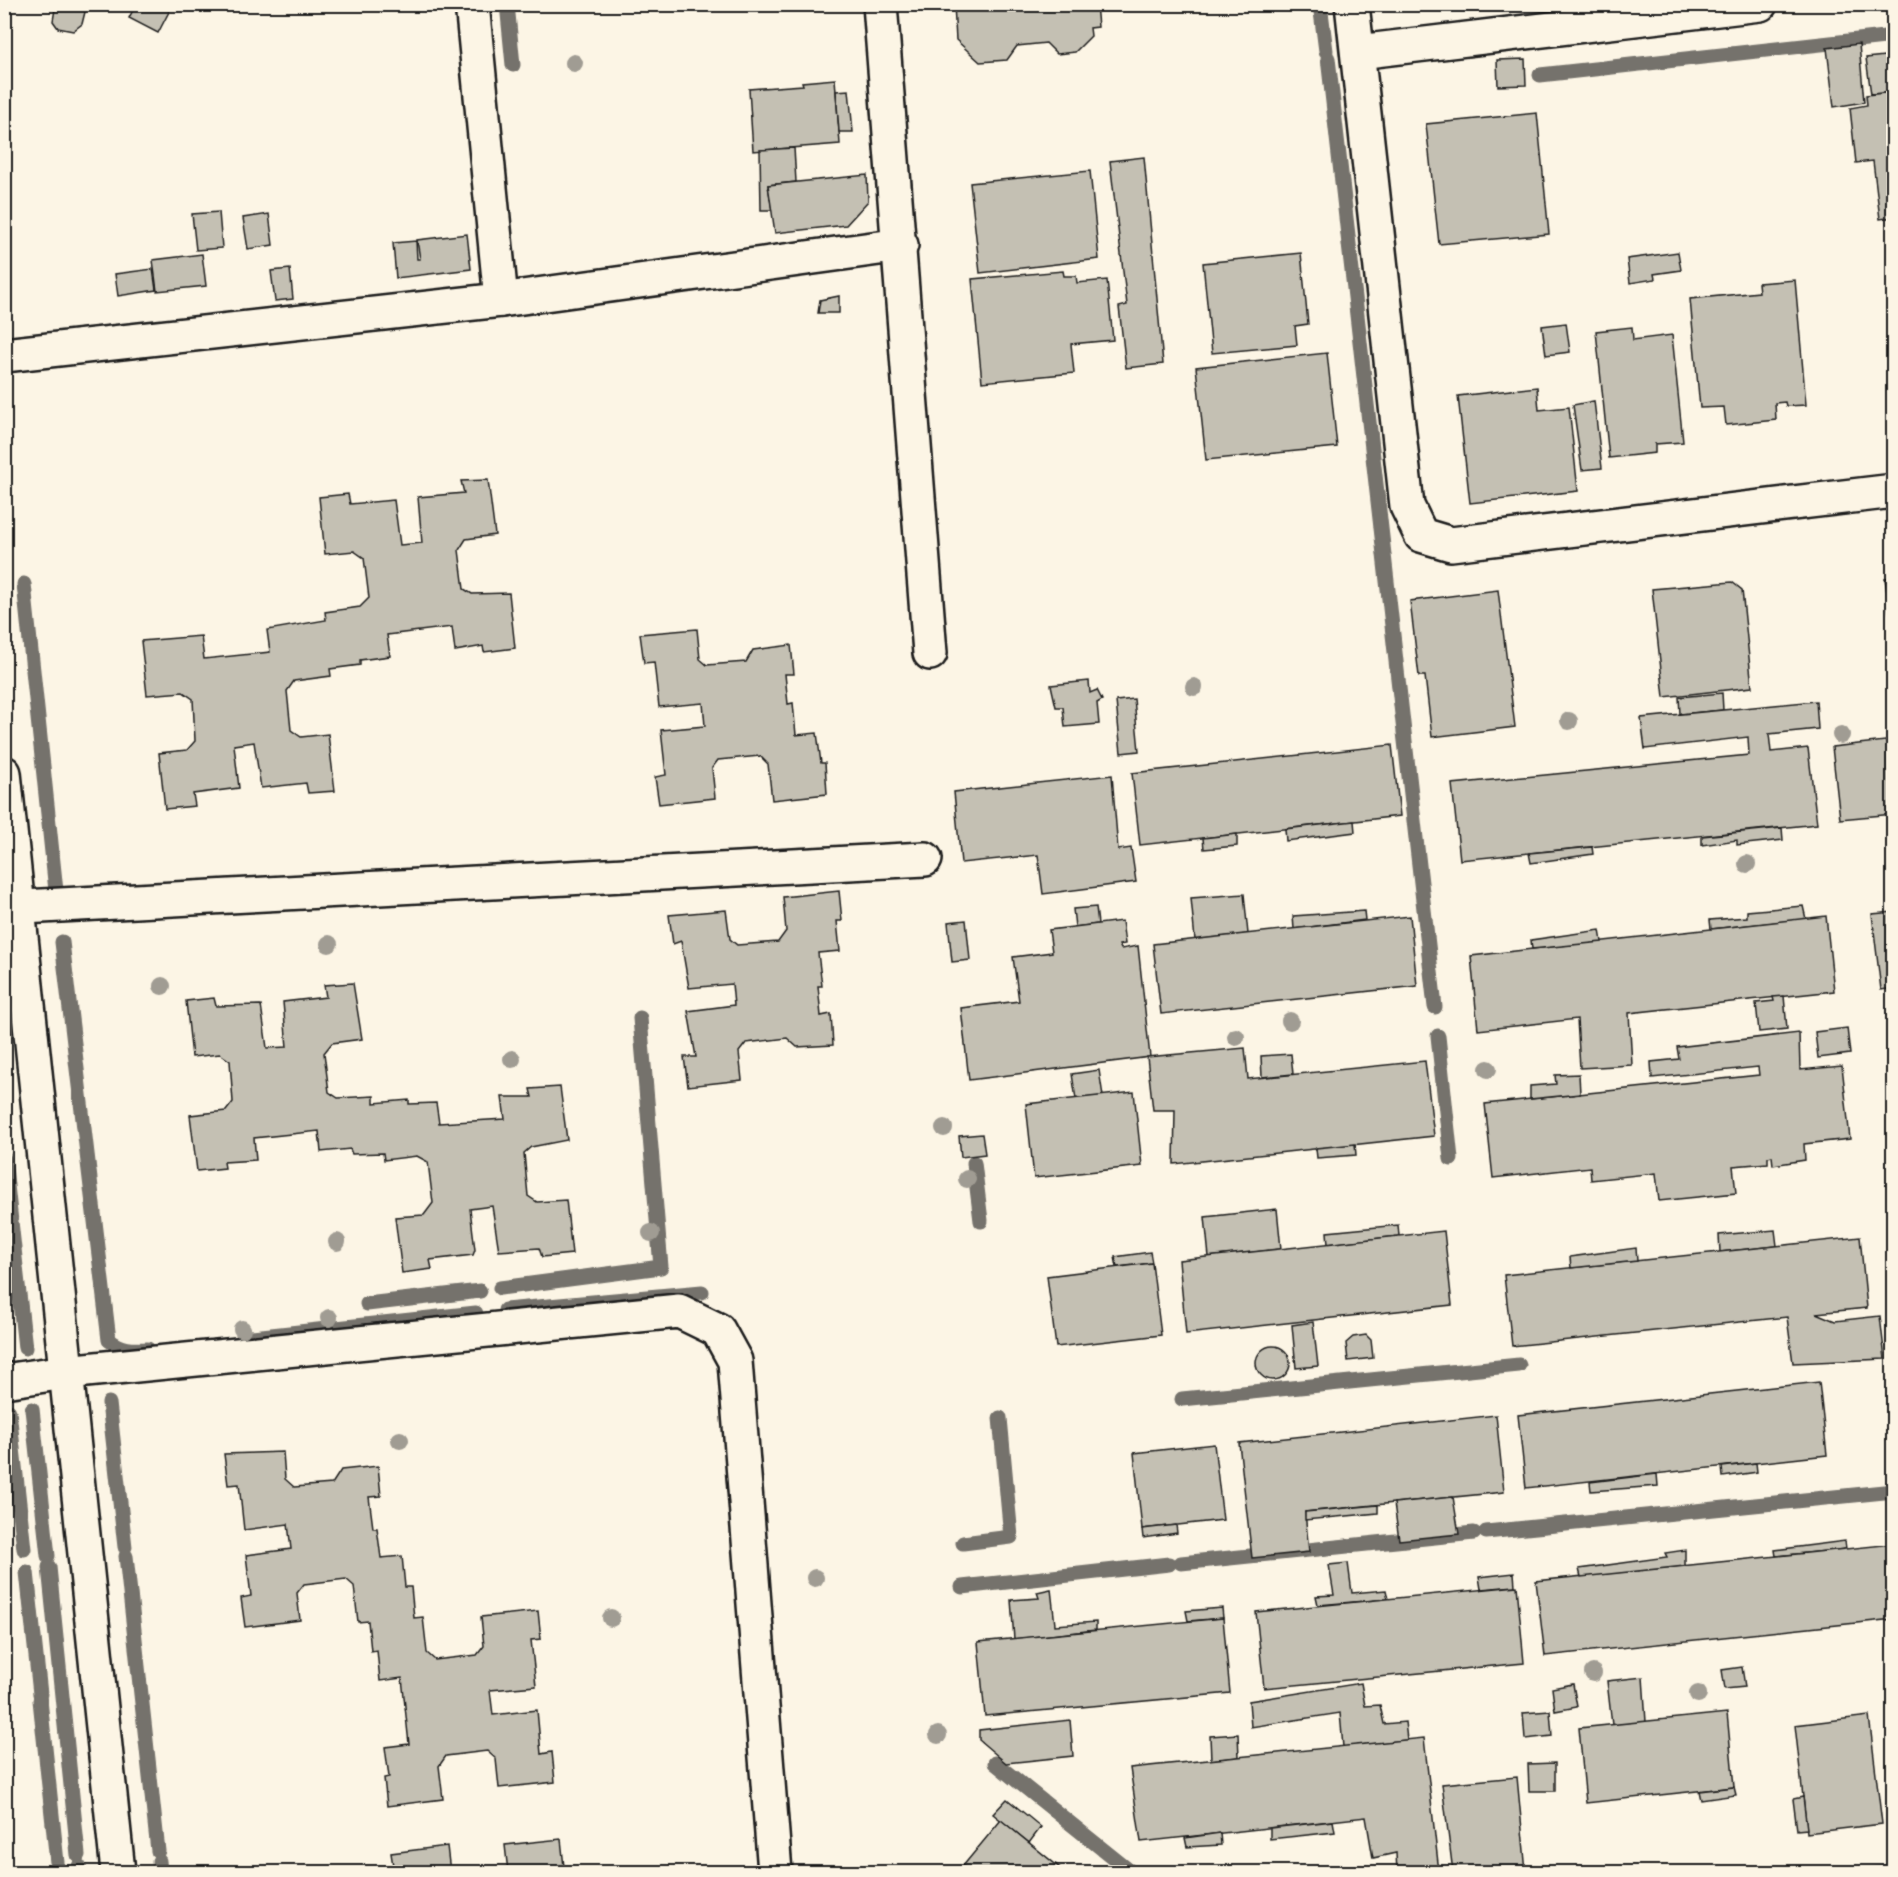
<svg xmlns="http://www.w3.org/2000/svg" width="1898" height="1877" font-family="Itim,sans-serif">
  <rect width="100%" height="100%" fill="#fcf5e5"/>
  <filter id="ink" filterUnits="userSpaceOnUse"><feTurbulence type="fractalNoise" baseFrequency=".0167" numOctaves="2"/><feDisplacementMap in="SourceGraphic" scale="12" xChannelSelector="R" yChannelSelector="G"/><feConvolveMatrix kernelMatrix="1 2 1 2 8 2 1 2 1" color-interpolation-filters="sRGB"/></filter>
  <g filter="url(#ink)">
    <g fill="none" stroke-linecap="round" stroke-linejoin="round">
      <!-- stream -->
      <g stroke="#75726c" stroke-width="15">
        <path d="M507,4L513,65"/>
        <path d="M1320,4L1326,51"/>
        <path d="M1328,58L1435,1007"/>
        <path d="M1540,75L1894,36"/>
        <path d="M24,584L56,891"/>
        <path d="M62,942L109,1340C122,1350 132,1350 148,1349"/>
        <path d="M1438,1036L1451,1159"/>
        <path d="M4,1158L25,1348"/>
        <path d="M974,1163L981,1221"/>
        <path d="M500,1288L661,1267L640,1018"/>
        <path d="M367,1304L480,1291"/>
        <path d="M505,1310L702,1292"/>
        <path d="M243,1338L476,1313"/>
        <path d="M1182,1399L1519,1365"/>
        <path d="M109,1403L125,1547"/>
        <path d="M32,1409L48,1556"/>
        <path d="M9,1411L24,1549"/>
        <path d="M1486,1532L1894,1491"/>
        <path d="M963,1543L1011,1537L1000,1418"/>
        <path d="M126,1556L158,1851"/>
        <path d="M1181,1563L1474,1533"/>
        <path d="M49,1567L78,1855"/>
        <path d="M27,1572L40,1694"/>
        <path d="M962,1587L1169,1564"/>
        <path d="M40,1700L58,1872"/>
        <path d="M995,1763L1131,1872"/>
        <path d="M159,1861L160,1872"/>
        <path d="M79,1866L80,1872"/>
      </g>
    </g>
    <!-- building -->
    <g fill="#c4c0b3" stroke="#1c1c1c" stroke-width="1.5">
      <path d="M60,4H79L85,12L82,24L73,31L58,28L53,21L55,9Z"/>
      <path d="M136,4H173L158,33L129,18Z"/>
      <path d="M954,4H1096L1098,27L1090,28L1091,36L1075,52L1057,54L1046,43L1017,46L1007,60L980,62L956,40Z"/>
      <path d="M1859,44L1864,102L1834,107L1827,48Z"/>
      <path d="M1894,55V92L1871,94L1866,58Z"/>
      <path d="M1525,59L1526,85L1498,86L1497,60Z"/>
      <path d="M835,79L840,144L753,151L749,89L803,85L802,82Z"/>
      <path d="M849,90L853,132H839L836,91Z"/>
      <path d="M1894,92V217L1880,219L1873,161L1856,163L1850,108L1867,105L1866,95Z"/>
      <path d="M1537,113L1549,234L1439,244L1426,124Z"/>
      <path d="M794,148L796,182L768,185L772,210H761L760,150Z"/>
      <path d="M1144,157L1163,364L1126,368L1119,307L1127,305L1110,161Z"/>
      <path d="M1090,171L1099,259L980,273L970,183Z"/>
      <path d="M867,175L868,201L846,225L775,233L768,185Z"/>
      <path d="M219,212L222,248L196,250L192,214Z"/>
      <path d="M269,214L273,245L248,249L243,218Z"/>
      <path d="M467,234L471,269L396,278L393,243L416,241L417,259H420L417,240Z"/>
      <path d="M1678,252L1681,270L1654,274L1655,279L1630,283L1627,259Z"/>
      <path d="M1301,253L1308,324L1295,326L1297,345L1212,353L1203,263Z"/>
      <path d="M202,254L206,286L157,291L153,260Z"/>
      <path d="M153,269L156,290L118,296L115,274Z"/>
      <path d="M290,269L293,299L275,301L271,271Z"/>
      <path d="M1063,271L1064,276H1076L1077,283L1107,280L1113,340L1071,344L1074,373L982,382L972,279Z"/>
      <path d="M1795,280L1806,405L1786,406L1785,402L1775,403L1776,420L1726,425L1724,407L1700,408L1690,299L1759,292L1758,283Z"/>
      <path d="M839,296V313H818L820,300Z"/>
      <path d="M1566,323L1570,352L1546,355L1542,326Z"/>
      <path d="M1632,327L1633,340L1672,335L1683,442L1655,444V453L1609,458L1596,331Z"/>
      <path d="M1327,353L1337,447L1206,460L1196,367Z"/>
      <path d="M1537,387L1539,410L1569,407L1578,491L1470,503L1458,396Z"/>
      <path d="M1594,401L1602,468L1582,470L1573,405Z"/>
      <path d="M488,480L495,535L466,539L459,550L464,589L472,594L509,593L515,648L484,652L483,646L455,651L452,627L387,635L390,656L360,660V665L330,669L331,676L294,681L287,691L291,730L301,737L328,734L335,791L308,793L306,783L261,788L254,742L234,745L239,788L193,794L195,806L165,809L159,753L187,750L195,741L193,699L183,692L147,695L141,641L201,636L204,659L270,652L267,630L326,620L325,612L360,607L369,598L364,558L354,551L325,554L319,497L348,494L350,504L394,500L400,545L422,543L418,497L464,493L461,481Z"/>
      <path d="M1894,577V648L1885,578Z"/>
      <path d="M1732,582L1742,590L1752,687L1664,697L1652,589Z"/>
      <path d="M1498,590L1515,727L1432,737L1425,676H1419L1410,601Z"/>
      <path d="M697,629L700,659L707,665L746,662L753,650L791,645L794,674H785L788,704L793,703L796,735L817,733L821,763H825L827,794L772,800L768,764L760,756L718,760L712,768L715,798L659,804L655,777L666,775L661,730L705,726L703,703L659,707L654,662L644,663L640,634Z"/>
      <path d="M1089,681L1090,693L1097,690L1102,700L1097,703L1099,724L1065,727L1063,707H1056L1051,685Z"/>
      <path d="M1722,693L1723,710L1680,714L1679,697Z"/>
      <path d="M1134,699L1139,751L1121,753L1116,701Z"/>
      <path d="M1816,701L1818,729L1769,734L1771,752L1808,748L1817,824L1460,860L1452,784L1749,755L1748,737L1645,749L1641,718Z"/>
      <path d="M1894,740V814L1840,819L1832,747Z"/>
      <path d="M1392,745L1400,816L1140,845L1132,773Z"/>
      <path d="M1112,775L1118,850L1131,848L1136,882L1043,894L1038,855L961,863L954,792Z"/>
      <path d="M1354,821L1355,832L1286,841L1285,829Z"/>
      <path d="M1782,828L1783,840L1737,845V840L1702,845V836Z"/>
      <path d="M1237,834V846L1204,849L1203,838Z"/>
      <path d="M1592,847L1593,854L1531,863L1529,853Z"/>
      <path d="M839,891L842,921H837L840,951L818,953L822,986H818L821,1016L831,1014L833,1045L797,1047L787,1038L746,1043L739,1052L742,1080L688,1086L684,1057H696L688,1011L734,1005L732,984L689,988L681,941L673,944L669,915L726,910L730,939L737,945L778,942L786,931L783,897Z"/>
      <path d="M1244,894L1248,934L1195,940L1191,898Z"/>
      <path d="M1803,906L1806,919L1711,929L1710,920L1747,917V911Z"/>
      <path d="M1096,907L1098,924L1075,927L1073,909Z"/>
      <path d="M1364,911L1365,920L1294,929L1293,916Z"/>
      <path d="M1894,912V988L1881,990L1872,914Z"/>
      <path d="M1410,916L1417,986L1161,1014L1153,944Z"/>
      <path d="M1826,916L1834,991L1629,1013L1632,1065L1580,1068L1577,1019L1478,1030L1471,956Z"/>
      <path d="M966,920L970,960L952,962L948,922Z"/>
      <path d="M1122,921L1125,944L1119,945L1121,949L1138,946L1150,1057L969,1080L961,1008L1019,1001L1013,957L1052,952L1049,930Z"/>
      <path d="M1600,930L1602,942L1532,949L1531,940Z"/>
      <path d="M353,983L362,1039L332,1043L324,1053L329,1092L338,1098L374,1096V1103L409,1100V1104L436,1103L439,1123L505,1119L502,1097H532L530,1089L560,1087L567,1140L531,1147L524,1153L528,1196L537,1202L566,1200L572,1254L542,1257L539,1248L499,1251L492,1206L470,1209L475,1250L473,1255L430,1260L432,1269L402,1273L395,1217L424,1215L433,1203L428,1162L417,1156L384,1160L383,1153L352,1154L350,1149L321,1152L319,1131L254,1138L256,1160L224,1162L225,1168L197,1171L190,1115L226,1111L233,1102L230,1061L220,1054L192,1057L186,1001L214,998L216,1006L261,1005L267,1048L287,1047L283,1002L326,997L324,985Z"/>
      <path d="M1784,996L1787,1029L1759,1032L1756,1003L1774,1001L1773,997Z"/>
      <path d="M1847,1028L1850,1054L1818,1058L1815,1032Z"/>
      <path d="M1799,1033L1800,1070L1842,1066L1850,1139L1804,1144L1805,1160L1773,1165L1772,1156L1768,1157V1163L1733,1166L1736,1193L1659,1201L1656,1173L1591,1180L1590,1167L1493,1178L1485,1104L1759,1075L1758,1067L1652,1078L1651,1062L1679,1059L1677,1047Z"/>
      <path d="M1245,1048L1248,1079L1425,1061L1434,1136L1174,1164L1175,1110H1153L1147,1057Z"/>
      <path d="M1291,1054L1293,1074L1262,1077L1261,1056Z"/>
      <path d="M1894,1060V1119L1887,1061Z"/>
      <path d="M1099,1070L1103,1096L1076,1099L1072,1074Z"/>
      <path d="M1579,1074L1580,1094L1530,1099V1086L1556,1084L1555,1075Z"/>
      <path d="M1134,1092L1142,1166L1034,1178L1026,1104Z"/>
      <path d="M982,1134L985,1154L961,1157L959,1136Z"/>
      <path d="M1355,1144L1356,1155L1317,1158L1316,1148Z"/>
      <path d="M1277,1209L1281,1249L1209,1257L1205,1217Z"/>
      <path d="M1398,1225L1399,1236L1328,1244L1327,1232Z"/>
      <path d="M1775,1230L1777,1246L1720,1252L1719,1235Z"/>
      <path d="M1444,1231L1452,1305L1186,1334L1179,1260Z"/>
      <path d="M1860,1237L1867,1308L1816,1313L1835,1321L1880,1316L1885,1359L1793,1363L1787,1317L1512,1346L1504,1275Z"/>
      <path d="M1636,1248L1637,1261L1571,1268L1570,1257Z"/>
      <path d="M1150,1252L1152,1263L1117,1267L1115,1257Z"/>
      <path d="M1152,1263L1161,1335L1056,1347L1047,1276Z"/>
      <path d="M1313,1322L1318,1366L1296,1368L1292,1325Z"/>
      <path d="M1366,1335L1371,1340L1373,1358L1348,1361L1346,1343L1353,1337Z"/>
      <circle cx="1273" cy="1363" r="17"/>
      <path d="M1819,1382L1827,1455L1526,1488L1518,1415Z"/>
      <path d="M1496,1415L1504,1492L1305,1512L1309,1552L1252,1558L1239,1443Z"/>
      <path d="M1214,1444L1223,1520L1142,1529L1134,1453Z"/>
      <path d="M283,1452L285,1479L294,1487L332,1484L341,1470L378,1466L381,1496L369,1497L373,1528H377L381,1558L402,1556L405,1587H411L414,1618L423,1617L427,1653L435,1660L477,1655L484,1646L481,1617L538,1611L541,1639L531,1640L536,1686L490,1690L493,1715L537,1710L541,1754L552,1752L555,1782L499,1788L496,1759L487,1751L446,1756L439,1766L443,1799L387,1806L384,1778L389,1777L385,1747L409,1744L402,1678L380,1681L377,1650L371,1651L368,1621L358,1622L354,1586L346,1579L304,1584L297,1593L300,1620L245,1627L241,1598L251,1596L246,1555L291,1549L288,1524L244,1530L239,1484L228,1485L224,1454Z"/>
      <path d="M1756,1463L1757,1472L1723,1477L1722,1467Z"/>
      <path d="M1657,1474L1658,1486L1591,1491L1590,1482Z"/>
      <path d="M1453,1497L1459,1534L1399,1540L1394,1503Z"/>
      <path d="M1378,1505V1513L1305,1520V1512Z"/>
      <path d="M1176,1525L1177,1533L1143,1538L1142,1529Z"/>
      <path d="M1845,1541L1846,1549L1776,1556L1775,1550Z"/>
      <path d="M1893,1544L1894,1619L1545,1656L1536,1581Z"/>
      <path d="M1685,1550V1566L1581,1577L1579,1569L1667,1557L1665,1553Z"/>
      <path d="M1348,1563L1352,1593L1386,1590L1388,1599L1318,1605L1316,1596L1334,1595L1329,1565Z"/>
      <path d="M1514,1573L1515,1586L1481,1589L1479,1577Z"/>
      <path d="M1517,1586L1524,1663L1264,1688L1256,1612Z"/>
      <path d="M1051,1589L1055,1625L1096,1622V1630L1014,1639L1011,1600L1039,1598L1037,1592Z"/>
      <path d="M1222,1608L1223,1618L1188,1621L1186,1611Z"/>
      <path d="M1223,1618L1230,1693L985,1716L978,1642Z"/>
      <path d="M1742,1667L1745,1687L1725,1689L1722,1670Z"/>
      <path d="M1643,1677L1646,1722L1612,1725L1607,1681Z"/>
      <path d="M1361,1683L1365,1706L1380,1705L1384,1724L1405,1722L1407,1740L1343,1747L1340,1713L1251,1727L1249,1701Z"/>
      <path d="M1573,1684L1577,1707L1555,1711L1552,1688Z"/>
      <path d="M1550,1711L1552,1736L1525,1739L1523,1713Z"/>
      <path d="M1727,1713L1734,1787L1586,1803L1579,1728Z"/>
      <path d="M1869,1716L1882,1824L1807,1833L1795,1725Z"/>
      <path d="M1070,1720L1073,1756L1006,1763L979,1740V1730Z"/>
      <path d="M1238,1734L1239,1757L1211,1760L1210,1736Z"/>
      <path d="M1424,1738L1439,1872H1397L1396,1853L1373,1858L1366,1817L1141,1842L1130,1768Z"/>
      <path d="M1555,1763V1791H1529L1528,1764Z"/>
      <path d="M1517,1777L1526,1872H1453L1442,1784Z"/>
      <path d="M1734,1787L1736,1795L1701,1800L1699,1791Z"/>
      <path d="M1803,1797L1807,1829L1797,1830L1793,1799Z"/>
      <path d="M1007,1799L1041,1827L1029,1843L993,1814Z"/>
      <path d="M1001,1820L1060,1868L1057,1872H958Z"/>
      <path d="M1333,1821L1335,1832L1270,1839V1828Z"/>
      <path d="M1220,1833L1221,1845L1187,1847L1185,1838Z"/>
      <path d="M561,1839L564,1867L553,1869V1872H508L505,1845Z"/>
      <path d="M447,1846L450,1872H394L391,1853Z"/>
      <path d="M1886,1866L1887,1872H1833Z"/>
    </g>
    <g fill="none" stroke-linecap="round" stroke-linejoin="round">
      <!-- minor casing -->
      <g stroke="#1c1c1c" stroke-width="38">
        <g id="minor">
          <path d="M472,4L501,300"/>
          <path d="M880,4L930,653"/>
          <path d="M1352,4L1407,506L1421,535L1451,544L1894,491"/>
          <path d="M1358,52L1760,4"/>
          <path d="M4,355L501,300L901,245"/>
          <path d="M4,908L925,859"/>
          <path d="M4,1381L66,1372L679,1311L718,1330L735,1361L775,1872"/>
        </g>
      </g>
      <!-- major casing -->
      <g stroke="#1c1c1c" stroke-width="38">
        <path id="major" d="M4,773L118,1872"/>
      </g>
      <!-- minor -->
      <use href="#minor" stroke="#fcf5e5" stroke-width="33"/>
      <!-- major -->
      <use href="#major" stroke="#fcf5e5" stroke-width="33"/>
    </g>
    <!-- trees -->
    <g fill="#a09c93">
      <circle cx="574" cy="63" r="9"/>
      <circle cx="1194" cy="687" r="9"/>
      <circle cx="1569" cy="721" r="9"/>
      <circle cx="1841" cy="735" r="9"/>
      <circle cx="1747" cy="864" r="9"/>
      <circle cx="329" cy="944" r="9"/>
      <circle cx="162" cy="986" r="9"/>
      <circle cx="1290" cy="1021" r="9"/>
      <circle cx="1236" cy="1037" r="9"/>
      <circle cx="512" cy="1059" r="9"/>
      <circle cx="1488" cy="1069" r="9"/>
      <circle cx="944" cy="1128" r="9"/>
      <circle cx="967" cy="1179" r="9"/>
      <circle cx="651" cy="1233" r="9"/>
      <circle cx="337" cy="1242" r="9"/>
      <circle cx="329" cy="1318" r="9"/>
      <circle cx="242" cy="1329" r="9"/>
      <circle cx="400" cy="1440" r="9"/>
      <circle cx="815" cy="1578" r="9"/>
      <circle cx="611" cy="1618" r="9"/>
      <circle cx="1593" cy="1673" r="9"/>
      <circle cx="1698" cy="1694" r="9"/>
      <circle cx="938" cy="1735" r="9"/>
    </g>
  </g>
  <!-- margin -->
  <rect width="1898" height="1877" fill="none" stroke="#fcf5e5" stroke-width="24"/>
  <rect x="12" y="12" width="1874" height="1853" fill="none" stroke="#1c1c1c" stroke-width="2" filter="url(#ink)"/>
</svg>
